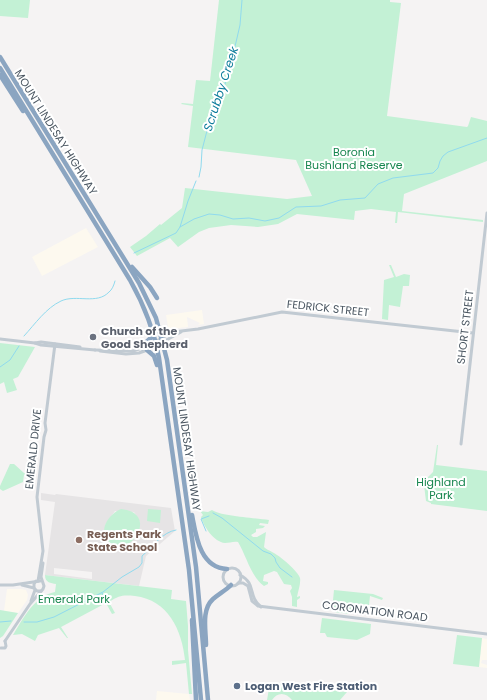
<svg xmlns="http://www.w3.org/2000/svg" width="487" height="700" font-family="Poppins,sans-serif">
  <rect width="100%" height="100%" fill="#f5f3f3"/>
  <!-- commercial -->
  <g fill="#fdf9ef">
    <path d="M86,228L98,247L42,276L32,257Z"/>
    <path d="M202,310L204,324L198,325L200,323L187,317L188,327L170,329L168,327L166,315Z"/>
    <path d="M7,589H21L26,590L28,595L27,600L18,613L4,611Z"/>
    <path d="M482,638L487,639V660H482L481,663L487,665V668L479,667Z"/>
    <path d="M157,691L189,694L190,700H156Z"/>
  </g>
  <!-- education -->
  <path fill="#e6e4e5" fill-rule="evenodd" d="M41,493L55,495L56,494L171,508L175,531L146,556L139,586L45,575L55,502L41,500ZM115,511L134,512L138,518L140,523L105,537V525ZM54,568L92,572V579L54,574Z"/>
  <!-- green -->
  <g fill="#c3f1d5">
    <path d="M0,0H30L28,18L0,16Z"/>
    <path d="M219,0H390V2L401,3L387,116L467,127L468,126L471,117L487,121V161L404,194L402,211L483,220V222L398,212L397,223H395L396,212L371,209L355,211L354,220L297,214L278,224L258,227L231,225L209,228L199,232L178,247L170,238L137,256L130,247L146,236L160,224L161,225L182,208L185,188L287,199L312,196L296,160L188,147L193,106L181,104L182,103L193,104L196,80L210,81Z"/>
    <path d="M389,265H391L396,277L404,274L410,275L409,286H403L400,307L389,305L388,320L382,319L384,280L394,277Z"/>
    <path d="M0,343L35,347L18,377L13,379L17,390L7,393L4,382L0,384Z"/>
    <path d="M437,445H438L436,465L487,471V511L431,504V503L426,501L424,485L427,478L433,472Z"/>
    <path d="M10,464H14L24,473L36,474V476L24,475L23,482L3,491L0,489V486Z"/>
    <path d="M121,509C162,513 127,563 108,541C98,529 109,514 121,509Z"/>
    <path d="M148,509L161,510L160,523L147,521Z"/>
    <path d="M212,510C220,516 256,518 269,520L268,524L260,523L259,525L265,526L263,528L256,529V532L251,535L253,537H257L266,532L264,547C267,550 269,550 272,552C279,555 298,571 300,578C301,584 298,591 297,597L300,596V598L297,600V607L292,606V597L290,591L292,588L291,585L284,584L277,572L274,571L264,575L263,581L268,582V584L264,586C251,577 246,555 238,542C234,541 229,543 225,543C214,542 204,527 201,517L203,515L200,511L208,512Z"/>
    <path d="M45,575L172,590L171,599L186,601L188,626V650L192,694H189L186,663L172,665V661L185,660C182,630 168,600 135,596C123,595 120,595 109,602L115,613L112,614L106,603L61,627L68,638H67L59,628L38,635L35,641L22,634L13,635C23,619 34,596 55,592L56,584C51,583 45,583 45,575Z"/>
    <path d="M334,590L373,594L383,598L382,600L370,596L369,605L352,603L351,614L334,612L332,610Z"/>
    <path d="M0,610L18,613L3,636L0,638Z"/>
    <path d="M322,618L371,624L370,634L357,640L327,637L325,633H320Z"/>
    <path d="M457,635L482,638L479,667L453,664Z"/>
    <path d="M270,683L280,684L347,692L340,700H292C286,692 277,692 272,700H267Z"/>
  </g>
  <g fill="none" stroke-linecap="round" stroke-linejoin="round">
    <!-- stream -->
    <g stroke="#90daee" stroke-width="1">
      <path d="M199,177L201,167L202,150L209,123L220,100L230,68L240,25L242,0"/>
      <path d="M180,227L194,219L209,214L220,215L233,219L249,218L265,221L279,218L296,207L321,206L340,200L365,198L378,184L393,178L433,173L438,168L440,161L443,156L448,152L487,138"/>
      <path d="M134,253L176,233L180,227L188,201L196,181"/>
      <path d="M24,336C35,324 46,308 61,301C76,294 97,305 109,292C112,290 114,285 115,281"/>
      <path d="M0,367L10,360L19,346"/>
      <path d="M213,513L222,518L263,551L271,554L275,558L276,562L280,568L292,577"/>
      <path d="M206,531L201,519L209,516"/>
      <path d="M102,593L107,601"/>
      <path d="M0,622L11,621"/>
      <path d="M24,622H37L54,617L103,592L122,577L139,567L142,563V556C153,547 162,532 176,530"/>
    </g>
    <!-- minor -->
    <g stroke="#c1cad2" stroke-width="3">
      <path d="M0,339L35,343L41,342L80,347"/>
      <path d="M35,343L41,345L95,350"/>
      <path d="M95,350L133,351L145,347L173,332L198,329L282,312L473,333"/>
      <path d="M100,351L126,354L139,353L150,349L181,332"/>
      <path d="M461,444L487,213"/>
      <circle cx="232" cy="577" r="9"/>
      <path d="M240,575C257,584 247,595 261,607"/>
      <path d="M36,581L34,584V588L37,591H41"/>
      <path d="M38,581L43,551L37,497L44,437L46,430L45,423L55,344"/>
      <path d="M238,583H243L248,586L252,601L258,606L487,634"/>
      <path d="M0,585H13L40,581"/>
      <path d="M22,585L34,588"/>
      <path d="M31,601L35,590"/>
      <path d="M5,641L30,604L43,589L44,586L41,577L43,563"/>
      <path d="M1,648H5L6,646L5,641"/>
    </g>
    <!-- highway -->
    <g stroke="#8ba5c1" stroke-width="4.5">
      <path d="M0,57L139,283L156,318L167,360L196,567L208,700"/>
      <path d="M0,68L130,280C144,305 154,330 159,358L189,570L201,700"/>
      <path d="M0,75L23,111"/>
      <path d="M132,267L150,287L157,298"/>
      <path d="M142,348L143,345L154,335"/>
      <path d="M147,350L154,356L157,365"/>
      <path d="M192,515C196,536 200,568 227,569"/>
      <path d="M192,620L196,700"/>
      <path d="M206,645C206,630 201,610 213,599C219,594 226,590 231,585"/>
    </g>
  </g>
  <!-- markers -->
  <circle fill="#6b7280" stroke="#fff" stroke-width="1.5" cx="93" cy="337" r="4"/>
  <circle fill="#8d6e63" stroke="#fff" stroke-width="1.5" cx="79" cy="540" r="4"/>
  <circle fill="#5c6f8a" stroke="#fff" stroke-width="1.5" cx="237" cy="686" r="4"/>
  <g text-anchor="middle" stroke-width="4" stroke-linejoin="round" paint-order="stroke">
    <!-- street labels -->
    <g font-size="11" fill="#4a5661" stroke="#fff">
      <text transform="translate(56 132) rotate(58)" y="4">MOUNT LINDESAY HIGHWAY</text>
      <text transform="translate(328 308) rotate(6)" y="4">FEDRICK STREET</text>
      <text transform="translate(465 327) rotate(-83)" y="4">SHORT STREET</text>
      <text transform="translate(187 439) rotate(82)" y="4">MOUNT LINDESAY HIGHWAY</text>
      <text transform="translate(33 449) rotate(-84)" y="4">EMERALD DRIVE</text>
      <text transform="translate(375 611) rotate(7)" y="4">CORONATION ROAD</text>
    </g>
    <!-- park labels -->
    <g font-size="11" fill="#17864f" stroke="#fff">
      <text x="354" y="156">Boronia<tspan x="354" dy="13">Bushland Reserve</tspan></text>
      <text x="441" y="486">Highland<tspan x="441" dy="13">Park</tspan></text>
      <text x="74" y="603">Emerald Park</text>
    </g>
    <!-- worship labels -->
    <g font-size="11" font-weight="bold" fill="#5b616d" stroke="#fff" text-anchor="start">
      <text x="101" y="335">Church of the<tspan x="101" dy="13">Good Shepherd</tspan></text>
    </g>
    <!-- education labels -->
    <g font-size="11" font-weight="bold" fill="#785e54" stroke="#fff" text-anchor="start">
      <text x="87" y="538">Regents Park<tspan x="87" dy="13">State School</tspan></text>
    </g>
    <!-- service labels -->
    <g font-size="11" font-weight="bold" fill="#4e5e75" stroke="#fff" text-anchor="start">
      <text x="245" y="690">Logan West Fire Station</text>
    </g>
    <!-- water labels -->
    <g font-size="12" font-style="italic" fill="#0c7c9b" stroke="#fff">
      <text transform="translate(221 89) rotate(-72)" y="4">Scrubby Creek</text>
    </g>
  </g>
</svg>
